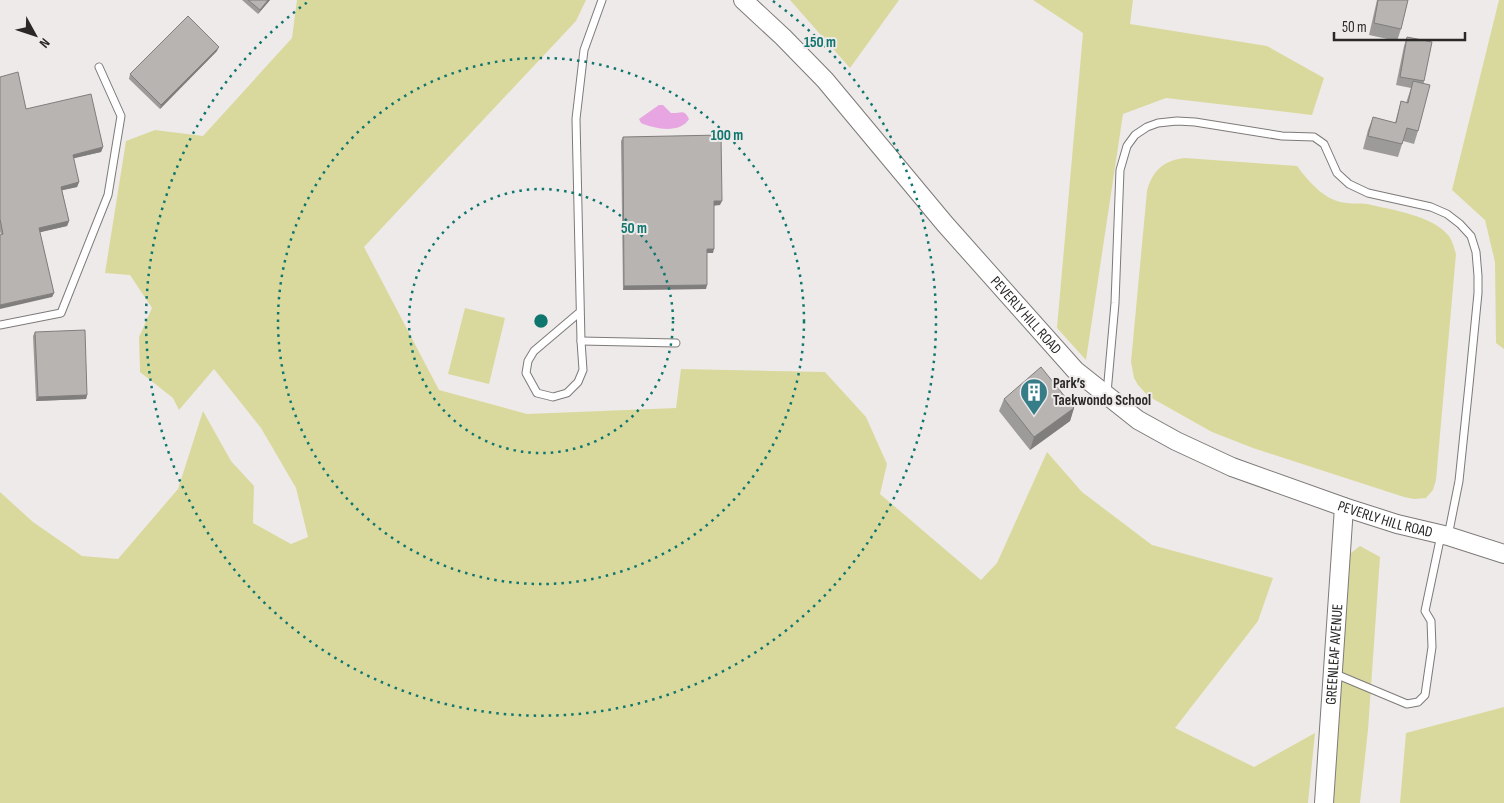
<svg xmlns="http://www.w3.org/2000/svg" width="1504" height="803" font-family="'Sofia Sans Condensed',sans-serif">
  <rect width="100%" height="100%" fill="#eeeae9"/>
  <!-- green -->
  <g fill="#dad99d">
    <path d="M297,0H586L576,21L364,247L439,390L527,414L676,408L681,369L825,372L866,417L887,464L880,494L981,580L997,563L1047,452L1082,492L1152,545L1273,578L1258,621L1175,728L1254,767L1315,733L1308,803H0V492L33,522L82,556L118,559L178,489L203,411L231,461L254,486L253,523L291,544L308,537L296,488L261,428L214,369L179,410L173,398L140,372L139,337L152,308L130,275L105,273L126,141L155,130L203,136L292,38Z"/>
    <path d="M790,0H899L850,68Z"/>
    <path d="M1033,0H1133L1130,24L1267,46L1324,78L1312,115L1166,98L1123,114L1086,360L1057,328L1083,33Z"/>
    <path d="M1499,0H1504V349L1496,343L1495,262L1485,220L1452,190Z"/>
    <path d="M1185,158L1297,166C1309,182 1326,202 1347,203C1354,204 1360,203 1367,204C1392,210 1432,215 1449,236C1453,242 1454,248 1456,254L1436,480L1433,490L1426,498L1414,499L1404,497L1253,448L1212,432L1148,396L1138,385L1134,378L1131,362L1147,191C1152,171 1164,160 1185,158Z"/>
    <path d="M465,308L505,318L489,384L448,374Z"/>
    <path d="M1360,546L1380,557L1368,730L1360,803H1333L1347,556Z"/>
    <path d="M1504,707V803H1400L1406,733Z"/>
  </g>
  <!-- water -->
  <path fill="#e7a6e1" d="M659,105H663L671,113C680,114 684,108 689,119C680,134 655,129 641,123L639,119Z"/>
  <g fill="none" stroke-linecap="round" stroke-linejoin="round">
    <!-- service casing -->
    <g stroke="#7d7a78" stroke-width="9">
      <g id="service">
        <path d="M580,312L534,351L528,361L526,373L537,393L553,397L567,393L578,382L583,370L581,341L576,119L584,50L602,0"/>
        <path d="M0,325L61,313L108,195L121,116L99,67"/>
        <path d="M581,341L676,343"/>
        <path d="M1107,393L1115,303L1120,170L1127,146L1135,135L1147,127L1158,123L1177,121L1195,122L1282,136L1314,137L1324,144L1337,173L1349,184L1368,193L1431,207L1447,214L1460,224L1471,236L1476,252L1478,276V293L1469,385L1459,481L1448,536"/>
        <path d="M1333,673L1407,704L1418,702L1425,695L1432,647L1431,621L1425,611L1441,535"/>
      </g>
    </g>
    <!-- tertiary casing -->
    <g stroke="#7d7a78" stroke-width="20">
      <g id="tertiary">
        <path id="s1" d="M743,0L783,37L825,80L945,224L1075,370L1138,420L1176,441L1232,467L1344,507L1397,524L1448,536L1504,554"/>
        <path id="s2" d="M1324,803L1344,507"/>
      </g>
    </g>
    <!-- service -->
    <use href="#service" stroke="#fff" stroke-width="7"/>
    <!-- tertiary -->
    <use href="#tertiary" stroke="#fff" stroke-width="18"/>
  </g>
  <!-- wall -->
  <g fill="#9d9b99">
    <path d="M242,0H270L258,14Z"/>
    <path d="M1377,0H1408L1401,29L1397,41L1369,35Z"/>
    <path d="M1407,37L1424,81L1418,131L1414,144L1403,141L1398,157L1363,149L1368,130L1373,117L1395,123L1401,101L1406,103L1411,88L1396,85L1404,46Z"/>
    <path d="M217,51L160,109L129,79L130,74Z"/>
    <path d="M0,77L26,109L103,147L101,152L73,158L79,182L77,187L62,190L69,221L67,226L40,232L54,293L52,297L1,235L0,231Z"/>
    <path d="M623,137L720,205H714L713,253H707L706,289L623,290L621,141Z"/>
    <path d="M35,332L87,395L86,399L36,401L33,336Z"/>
    <path d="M1004,399L1074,408L1070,421L1030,450L999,411Z"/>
  </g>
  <!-- shaded-wall -->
  <g fill="#807e7d">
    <path d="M268,0H270L258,14L260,10Z"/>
    <path d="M219,47L217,51L160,109L161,105Z"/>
    <path d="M103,147L101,152L71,159L73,155Z"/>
    <path d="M79,182L77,187L59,191L61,187Z"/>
    <path d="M714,201H722L720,205L712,206Z"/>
    <path d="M69,221L67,226L37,233L39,228Z"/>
    <path d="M707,249H714L713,253H705Z"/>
    <path d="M707,285L706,289L623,290L624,286Z"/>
    <path d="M54,293L52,297L0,309V305Z"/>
    <path d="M87,395L86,399L36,401L38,397Z"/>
    <path d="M1074,408L1070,421L1030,450L1034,437Z"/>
  </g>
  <!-- building -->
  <g fill="#b7b4b2" stroke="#807e7d">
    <path d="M248,0H268L260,10Z"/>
    <path d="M1378,0H1408L1401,29L1374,23Z"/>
    <path d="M188,16L219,47L161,105L130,74Z"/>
    <path d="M1407,37L1432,42L1424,81L1400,77Z"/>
    <path d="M18,72L26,109L91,94L103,147L73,155L79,182L61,187L69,221L39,228L54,293L0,305V235L3,234L0,219V77Z"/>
    <path d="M1413,81L1430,85L1418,131L1407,128L1402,144L1368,136L1373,117L1396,123L1401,101L1408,103Z"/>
    <path d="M721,135L722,201H714V249H707V285L624,286L623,137Z"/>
    <path d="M85,330L87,395L38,397L35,332Z"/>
    <path d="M1041,367L1074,408L1034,437L1004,399Z"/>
  </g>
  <!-- distance rings -->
  <g fill="none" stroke="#0f766e" stroke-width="2.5" stroke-dasharray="2.5 5">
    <circle cx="541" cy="321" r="132"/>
    <circle cx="541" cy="321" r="263"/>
    <path d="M773 1A395 395 0 1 1 309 1"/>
  </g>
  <!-- icons -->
  <defs>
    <g id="building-pin" transform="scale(1.4375)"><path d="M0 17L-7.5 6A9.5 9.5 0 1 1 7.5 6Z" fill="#377d88" stroke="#eeeae9"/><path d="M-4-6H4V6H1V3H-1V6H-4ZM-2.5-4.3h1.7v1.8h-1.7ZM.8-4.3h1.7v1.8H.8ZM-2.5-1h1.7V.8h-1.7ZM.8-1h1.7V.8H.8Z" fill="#fff"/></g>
  </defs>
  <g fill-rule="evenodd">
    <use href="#building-pin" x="1034" y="392"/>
  </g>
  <g text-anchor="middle" stroke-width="4" stroke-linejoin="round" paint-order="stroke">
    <!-- street labels -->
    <g font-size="15" fill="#292827" stroke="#eeeae9">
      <text dy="5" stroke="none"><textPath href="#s1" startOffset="424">PEVERLY HILL ROAD</textPath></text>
      <text dy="5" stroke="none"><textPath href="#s1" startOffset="845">PEVERLY HILL ROAD</textPath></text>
      <text dy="5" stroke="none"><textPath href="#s2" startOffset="149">GREENLEAF AVENUE</textPath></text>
    </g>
    <!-- poi labels -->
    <g font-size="15" font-weight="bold" fill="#292827" stroke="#eeeae9" text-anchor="start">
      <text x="1053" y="388">Park’s<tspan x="1053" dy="17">Taekwondo School</tspan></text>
    </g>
  </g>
  <circle cx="541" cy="321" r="8" fill="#0f766e" stroke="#eeeae9" stroke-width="2.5"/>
  <g font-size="15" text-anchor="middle" font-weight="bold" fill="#0f766e" stroke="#eeeae9" stroke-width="4" stroke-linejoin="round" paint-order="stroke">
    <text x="820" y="47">150 m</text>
    <text x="727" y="140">100 m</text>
    <text x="634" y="233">50 m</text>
  </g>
  <!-- north arrow -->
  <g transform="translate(35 35) rotate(130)" stroke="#eeeae9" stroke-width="4" paint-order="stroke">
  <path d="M0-4L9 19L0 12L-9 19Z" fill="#292827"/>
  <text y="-8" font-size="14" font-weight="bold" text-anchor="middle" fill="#292827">N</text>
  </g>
  <!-- scale -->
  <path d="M1334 32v8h131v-8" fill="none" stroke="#292827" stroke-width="2.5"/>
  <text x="1342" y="32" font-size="15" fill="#292827" stroke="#eeeae9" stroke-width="4" paint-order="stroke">50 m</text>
</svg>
